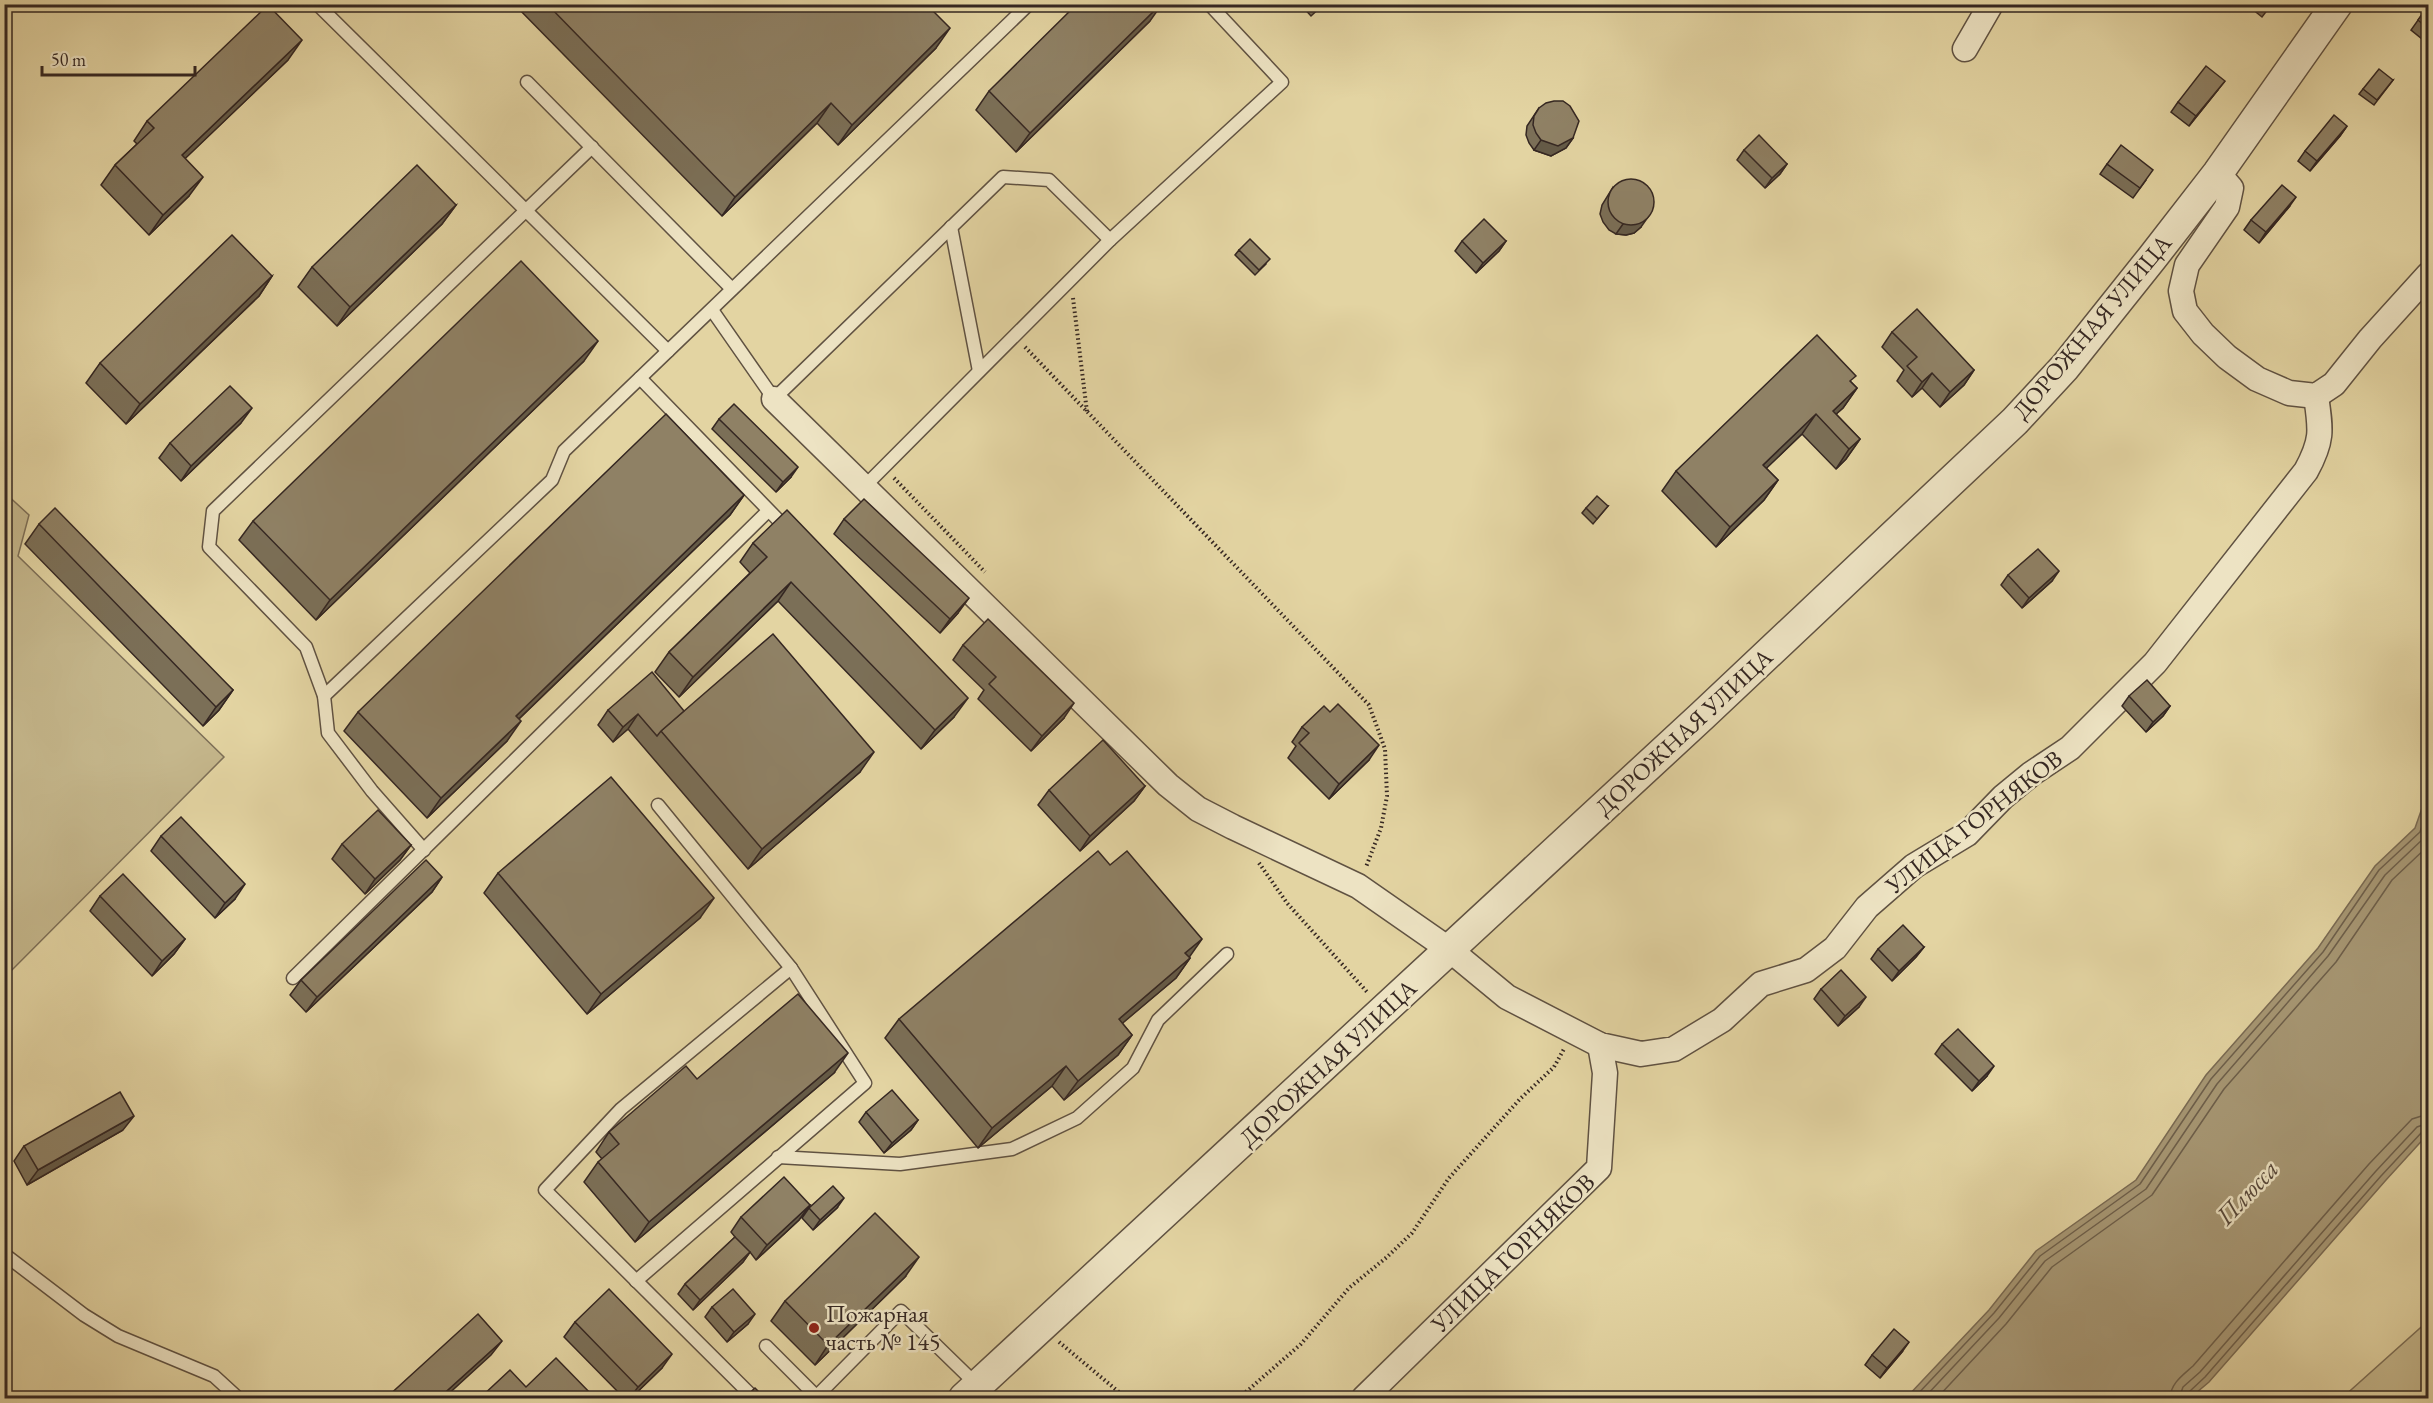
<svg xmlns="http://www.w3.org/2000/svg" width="2433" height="1403" font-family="'EB Garamond',serif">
  <rect width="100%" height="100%" fill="#e3d4a2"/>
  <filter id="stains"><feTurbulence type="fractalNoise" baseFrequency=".00333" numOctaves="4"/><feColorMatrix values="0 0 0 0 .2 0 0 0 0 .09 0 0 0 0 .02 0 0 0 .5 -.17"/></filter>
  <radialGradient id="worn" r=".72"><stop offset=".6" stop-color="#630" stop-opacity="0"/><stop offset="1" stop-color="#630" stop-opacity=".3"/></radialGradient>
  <!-- green -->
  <g fill="#c5b78c" stroke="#7d6f57" stroke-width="1.5">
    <path d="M4,492L29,515L18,556L224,757L5,977Z"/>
    <path d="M2428,1321V1398H2342Z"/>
  </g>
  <!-- water -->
  <path fill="#a89976" stroke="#7a6b54" stroke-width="1.5" d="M2428,791V1134L2386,1180L2209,1382L2190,1398H1906L1989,1310L2036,1251L2136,1180L2206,1075L2318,948L2375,866L2415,828Z"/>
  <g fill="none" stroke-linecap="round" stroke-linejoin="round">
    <!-- shore -->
    <g stroke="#6e604c" stroke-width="1.5">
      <path d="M1914,1398L1994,1313L2040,1256L2140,1184L2211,1079L2323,952L2379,870L2420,832L2428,808"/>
      <path d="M1924,1398L1999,1318L2045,1261L2146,1189L2217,1084L2328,956L2385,875L2424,838L2428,830"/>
      <path d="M1937,1398L2006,1324L2052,1267L2152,1195L2224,1089L2336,962L2392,880L2428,846"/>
      <path d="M2170,1398C2171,1383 2182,1376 2193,1366L2369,1164L2412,1119L2428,1114"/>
      <path d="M2179,1398L2183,1387L2200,1372L2376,1171L2417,1127L2428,1123"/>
      <path d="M2187,1398L2189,1392L2205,1377L2381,1176L2422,1132L2428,1130"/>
    </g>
    <!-- service casing -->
    <g stroke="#605242" stroke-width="15">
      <g id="service">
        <path d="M317,4L668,351"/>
        <path d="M527,82L732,289"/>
        <path d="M951,227L979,371"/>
        <path d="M712,310L774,399L1003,177L1049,180L1110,240"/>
        <path d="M640,378L787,529"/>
        <path d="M863,488L1110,240L1282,82L1209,4"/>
        <path d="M324,696L552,480L564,451L1029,4"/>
        <path d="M424,850L372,791L328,733L324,696L306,647L209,547L213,511L592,147"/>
        <path d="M293,978L768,511"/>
        <path d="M778,1157L900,1164L1012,1149L1077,1118L1133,1068L1158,1020L1227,954"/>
        <path d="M4,1254L84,1315L118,1336L214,1376L238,1398"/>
        <path d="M636,1281L865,1083L791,968L658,805"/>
        <path d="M766,1346L818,1398"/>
        <path d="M816,1397L901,1311L977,1385"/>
        <path d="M754,1398L545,1190L621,1109L791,968"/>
      </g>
    </g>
    <!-- minor casing -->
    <g stroke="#605242" stroke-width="27">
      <g id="minor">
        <path d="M1965,49L1991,4"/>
        <path d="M2218,173L2231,188L2227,207L2187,265L2181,291L2185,311L2203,334L2227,357L2257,379L2289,393L2316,396L2334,384L2370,339L2428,275"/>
        <path d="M774,399L1168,785L1198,809L1233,827L1358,886L1450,950L1507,997L1600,1045L1641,1054L1674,1049L1722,1020L1761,984L1806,970L1835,948L1867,907L1914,866L1967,834L2003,797L2031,774L2070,748L2155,663L2306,471C2323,440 2321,430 2316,396"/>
        <path d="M1364,1398L1599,1168L1605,1073L1600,1045"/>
      </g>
    </g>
    <!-- tertiary casing -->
    <g stroke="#605242" stroke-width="33">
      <path id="tertiary" d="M964,1398L1703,715L2015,421L2065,367L2152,258L2218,173L2337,4"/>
    </g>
    <!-- path -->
    <g stroke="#352722" stroke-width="4" stroke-dasharray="1.5 3" stroke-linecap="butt">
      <path d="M1073,298L1087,412"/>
      <path d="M1025,347L1369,705L1385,749L1387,796L1381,828L1366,867"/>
      <path d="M894,478L985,572"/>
      <path d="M1259,863L1287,903L1368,993"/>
      <path d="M1059,1342L1126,1398"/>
      <path d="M1239,1398L1301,1344L1349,1288L1387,1257L1412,1233L1449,1178L1520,1099L1554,1067L1564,1049"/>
    </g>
    <!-- service -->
    <use href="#service" stroke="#ede3c3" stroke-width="12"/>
    <!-- minor -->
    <use href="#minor" stroke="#ede3c3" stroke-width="24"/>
    <!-- tertiary -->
    <use href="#tertiary" stroke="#ede3c3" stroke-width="30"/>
  </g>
  <!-- wall -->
  <g fill="#7b6f57" stroke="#352722" stroke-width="1.5">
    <path d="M514,4H937L932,10L936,48L838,145L817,123L722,216Z"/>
    <path d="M1300,4H1324L1311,16Z"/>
    <path d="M2246,4H2272L2262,17Z"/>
    <path d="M2428,6V40L2427,43L2411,30Z"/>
    <path d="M1150,21L1016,152L976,110L989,91Z"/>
    <path d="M288,60L185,158L189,196L149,235L101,185L115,165L137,144L134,141L147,121Z"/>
    <path d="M2393,80L2374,105L2359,94L2363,89Z"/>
    <path d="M2217,91L2189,126L2171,112L2178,102Z"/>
    <path d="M1539,108L1573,138L1566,148L1551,156L1534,150L1529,143L1526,135L1527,126Z"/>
    <path d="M2347,126L2340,136L2310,171L2298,161L2305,151Z"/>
    <path d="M1744,150L1787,164L1780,174L1765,188L1737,160Z"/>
    <path d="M2107,164L2146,180L2133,198L2100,174Z"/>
    <path d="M1613,187L1641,227L1634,233L1626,235L1616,234L1609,230L1603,222L1600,214L1602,205Z"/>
    <path d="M456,205L442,224L337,326L298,287L312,267Z"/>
    <path d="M2289,207L2259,243L2244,230L2251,220Z"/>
    <path d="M1462,241H1506L1499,251L1476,273L1455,251Z"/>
    <path d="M1239,250L1266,264L1255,275L1235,255Z"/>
    <path d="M272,276L259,296L126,424L86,383L100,363Z"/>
    <path d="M1892,332L1974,370L1964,385L1940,407L1922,388L1912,397L1897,381L1904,370L1882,347Z"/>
    <path d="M584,361L316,620L239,540L253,521Z"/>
    <path d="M1851,382L1857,388L1843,408L1836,414L1860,439L1846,459L1836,469L1802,434L1766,468L1778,480L1764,500L1716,547L1662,491L1676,471Z"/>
    <path d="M719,419L791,477L776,492L712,429Z"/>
    <path d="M241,423L181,481L159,458L170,443Z"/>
    <path d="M744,495L730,515L519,719L507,741L427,818L344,731L358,712Z"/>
    <path d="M1608,506L1593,524L1582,513L1586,508Z"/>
    <path d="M844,519L958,613L940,633L834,534Z"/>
    <path d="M39,524L233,690L219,710L203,726L25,544Z"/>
    <path d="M753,543L954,717L921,749L778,601L679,697L655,672L669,652L750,573L740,562Z"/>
    <path d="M2008,575L2052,581L2022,608L2001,585Z"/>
    <path d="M963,645L1064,718L1031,751L978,699L984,690L953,660Z"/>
    <path d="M2129,696L2170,706L2163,716L2146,732L2122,706Z"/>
    <path d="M608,710L684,711L860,772L748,869L628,729L613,742L598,725Z"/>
    <path d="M1302,727L1369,760L1329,799L1288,758L1296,746L1292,742Z"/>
    <path d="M1145,786L1134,801L1080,851L1038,805L1049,790Z"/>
    <path d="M161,836L235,899L215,918L151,851Z"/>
    <path d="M342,844L411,845L400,860L365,894L332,859Z"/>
    <path d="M498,873L700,918L587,1014L484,893Z"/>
    <path d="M442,877L432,892L306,1012L290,995L301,980Z"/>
    <path d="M100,896L185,939L174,954L152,976L90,911Z"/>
    <path d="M1924,947L1916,957L1892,981L1871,959L1878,949Z"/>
    <path d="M1189,957L1190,958L1176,978L1122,1023L1132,1035L1118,1055L1064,1100L1052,1086L978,1148L885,1038L899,1019Z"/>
    <path d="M1821,989L1859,1007L1838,1026L1814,999Z"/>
    <path d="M1942,1044L1987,1076L1972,1091L1935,1054Z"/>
    <path d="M834,1073L635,1242L584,1182L598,1162L602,1159L596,1152L609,1132L697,1079Z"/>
    <path d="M866,1112L918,1120L911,1130L884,1153L859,1122Z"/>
    <path d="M123,1130L27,1185L14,1161L24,1146Z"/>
    <path d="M810,1205L799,1220L756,1260L750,1252L743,1262L693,1310L678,1294L685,1284L735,1237L731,1232L741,1217Z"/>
    <path d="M809,1208H837L813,1230L802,1218Z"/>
    <path d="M905,1277L815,1365L771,1321L785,1301Z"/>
    <path d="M712,1307L748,1324L727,1342L705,1317Z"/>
    <path d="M575,1322L662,1368L631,1398H624L564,1337Z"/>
    <path d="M1902,1352L1880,1378L1865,1365L1872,1355Z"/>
  </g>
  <!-- shaded-wall -->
  <g fill="#645a47" stroke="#352722" stroke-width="1.5">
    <path d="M931,4H937L915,27L929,7Z"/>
    <path d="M1161,4H1162L1150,21L1016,152L1030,133Z"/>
    <path d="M950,28L936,48L838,145L852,125Z"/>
    <path d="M302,40L288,60L168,175L182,155Z"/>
    <path d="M2225,81L2189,126L2196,116Z"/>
    <path d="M831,103L817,123L722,216L735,197Z"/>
    <path d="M2347,126L2340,136L2310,171L2317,161Z"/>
    <path d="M1573,138L1566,148L1551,156L1534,150L1541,140Z"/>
    <path d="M1787,164L1780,174L1765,188L1772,178Z"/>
    <path d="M203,177L189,196L149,235L163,215Z"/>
    <path d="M2296,197L2289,207L2259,243L2266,232Z"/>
    <path d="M456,205L442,224L337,326L350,307Z"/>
    <path d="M1648,217L1641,227L1634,233L1626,235L1616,234L1623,224Z"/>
    <path d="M1506,241L1499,251L1476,273L1483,263Z"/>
    <path d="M272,276L259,296L126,424L140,404Z"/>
    <path d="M598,341L584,361L316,620L330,600Z"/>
    <path d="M1974,370L1964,385L1940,407L1950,392Z"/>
    <path d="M1932,373L1922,388L1912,397L1922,382Z"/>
    <path d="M1857,388L1843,408L1825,424L1833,411Z"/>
    <path d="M252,408L241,423L181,481L191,466Z"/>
    <path d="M1816,414L1802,434L1749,485L1763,465Z"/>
    <path d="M1860,439L1846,459L1836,469L1849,449Z"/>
    <path d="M798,467L791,477L776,492L783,482Z"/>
    <path d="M1778,480L1764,500L1716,547L1730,527Z"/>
    <path d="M744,495L730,515L502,735L516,716Z"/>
    <path d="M2059,571L2052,581L2022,608L2029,598Z"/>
    <path d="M791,582L778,601L679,697L693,677Z"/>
    <path d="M969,598L958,613L940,633L950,619Z"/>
    <path d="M233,690L219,710L203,726L216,707Z"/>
    <path d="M968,698L954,717L921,749L935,730Z"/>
    <path d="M1074,703L1064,718L1031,751L1042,736Z"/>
    <path d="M2170,706L2163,716L2146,732L2153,722Z"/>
    <path d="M638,714L628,729L613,742L623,727Z"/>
    <path d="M521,721L507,741L427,818L441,798Z"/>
    <path d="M1379,745L1369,760L1329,799L1339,784Z"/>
    <path d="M874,752L860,772L748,869L762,849Z"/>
    <path d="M1145,786L1134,801L1080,851L1090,836Z"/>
    <path d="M411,845L400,860L365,894L375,879Z"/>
    <path d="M442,877L432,892L306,1012L317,997Z"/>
    <path d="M245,884L235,899L215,918L225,903Z"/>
    <path d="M714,898L700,918L587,1014L601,994Z"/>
    <path d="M185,939L174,954L152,976L162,961Z"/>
    <path d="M1202,939L1188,959L1185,953Z"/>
    <path d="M1924,947L1916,957L1892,981L1899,971Z"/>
    <path d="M1190,958L1176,978L1105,1038L1119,1019Z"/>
    <path d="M1866,997L1859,1007L1838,1026L1845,1016Z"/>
    <path d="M1132,1035L1118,1055L1064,1100L1078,1081Z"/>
    <path d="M848,1053L834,1073L635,1242L649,1222Z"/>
    <path d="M1066,1066L1052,1086L978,1148L992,1128Z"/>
    <path d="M1994,1066L1987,1076L1972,1091L1979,1081Z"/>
    <path d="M134,1116L123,1130L27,1185L38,1170Z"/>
    <path d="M918,1120L911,1130L884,1153L892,1143Z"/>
    <path d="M844,1198L837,1208L813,1230L820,1220Z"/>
    <path d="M810,1205L799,1220L756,1260L767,1245Z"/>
    <path d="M750,1252L743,1262L693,1310L700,1300Z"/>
    <path d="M919,1257L905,1277L815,1365L828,1345Z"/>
    <path d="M755,1314L748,1324L727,1342L734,1332Z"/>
    <path d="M502,1341L491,1355L444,1398H439Z"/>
    <path d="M1909,1342L1902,1352L1880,1378L1887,1368Z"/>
    <path d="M672,1354L662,1368L631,1398H630L638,1387Z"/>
  </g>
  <!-- building -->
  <g fill="#8f8165" stroke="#352722" stroke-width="1.5">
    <path d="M547,4H931L929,7L950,28L852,125L831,103L735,197Z"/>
    <path d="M1077,4H1161L1030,133L989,91Z"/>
    <path d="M1308,4H1322L1315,11Z"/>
    <path d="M268,5L302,40L182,155L203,177L163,215L115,165L154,128L147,121Z"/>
    <path d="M2428,6V29L2418,20Z"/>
    <path d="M2206,66L2225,81L2196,116L2178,102Z"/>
    <path d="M2379,69L2393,80L2377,100L2363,89Z"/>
    <path d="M1554,101H1563L1570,106L1579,121L1573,138L1558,146L1541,140L1536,133L1533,125L1534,116L1539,108L1546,103Z"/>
    <path d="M2334,115L2347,126L2317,161L2305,151Z"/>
    <path d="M1759,135L1787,164L1772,178L1744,150Z"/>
    <path d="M2121,145L2153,170L2140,188L2107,164Z"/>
    <path d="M417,165L456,205L350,307L312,267Z"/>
    <circle cx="1631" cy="202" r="23"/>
    <path d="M2282,185L2296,197L2266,232L2251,220Z"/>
    <path d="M1484,219L1506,241L1483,263L1462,241Z"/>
    <path d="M232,235L272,276L140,404L100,363Z"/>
    <path d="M1250,239L1270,259L1259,270L1239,250Z"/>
    <path d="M521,261L598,341L330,600L253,521Z"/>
    <path d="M1917,309L1974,370L1950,392L1932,373L1922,382L1907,366L1917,357L1892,332Z"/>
    <path d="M1817,335L1856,376L1850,381L1857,388L1833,411L1860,439L1849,449L1816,414L1763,465L1778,480L1730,527L1676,471Z"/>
    <path d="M230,386L252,408L191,466L170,443Z"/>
    <path d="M734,404L798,467L783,482L719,419Z"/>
    <path d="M666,414L744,495L516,716L521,721L441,798L358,712Z"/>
    <path d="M1597,496L1608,506L1597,519L1586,508Z"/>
    <path d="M864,499L969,598L950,619L844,519Z"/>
    <path d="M55,508L233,690L216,707L39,524Z"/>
    <path d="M787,510L968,698L935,730L791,582L693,677L669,652L767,557L753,543Z"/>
    <path d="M2038,549L2059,571L2029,598L2008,575Z"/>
    <path d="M988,619L1074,703L1042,736L989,684L996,677L963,645Z"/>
    <path d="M773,634L874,752L762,849L661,731Z"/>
    <path d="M652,672L684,711L661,731L657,736L638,714L623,727L608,710Z"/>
    <path d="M2147,680L2170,706L2153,722L2129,696Z"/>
    <path d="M1338,704L1379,745L1339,784L1299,743L1309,733L1302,727L1324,706L1330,712Z"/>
    <path d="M1103,740L1145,786L1090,836L1049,790Z"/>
    <path d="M611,777L714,898L601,994L498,873Z"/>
    <path d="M378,810L411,845L375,879L342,844Z"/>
    <path d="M181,817L245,884L225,903L161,836Z"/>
    <path d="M1098,851L1110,865L1127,851L1202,939L1185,953L1190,958L1119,1019L1132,1035L1078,1081L1066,1066L992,1128L899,1019Z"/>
    <path d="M426,860L442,877L317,997L301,980Z"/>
    <path d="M123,874L185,939L162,961L100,896Z"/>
    <path d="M1903,925L1924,947L1899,971L1878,949Z"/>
    <path d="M1841,970L1866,997L1845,1016L1821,989Z"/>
    <path d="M798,994L848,1053L649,1222L598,1162L619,1144L609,1132L686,1066L697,1079Z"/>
    <path d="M1958,1029L1994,1066L1979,1081L1942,1044Z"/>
    <path d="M892,1090L918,1120L892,1143L866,1112Z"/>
    <path d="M120,1092L134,1116L38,1170L24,1146Z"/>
    <path d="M784,1177L810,1205L767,1245L741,1217Z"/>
    <path d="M833,1186L844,1198L820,1220L809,1208Z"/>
    <path d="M875,1213L919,1257L828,1345L785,1301Z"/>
    <path d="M735,1237L750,1252L700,1300L685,1284Z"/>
    <path d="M609,1289L672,1354L638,1387L575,1322Z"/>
    <path d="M733,1289L755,1314L734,1332L712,1307Z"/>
    <path d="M478,1314L502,1341L439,1398H386Z"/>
    <path d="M1894,1329L1909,1342L1887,1368L1872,1355Z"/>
    <path d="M556,1358L595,1398H480L510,1370L526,1387Z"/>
    <path d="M755,1388L765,1398H744Z"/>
  </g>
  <!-- markers -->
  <circle fill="#8f2418" stroke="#ede3c3" stroke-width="2" cx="814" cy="1328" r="6"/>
  <g text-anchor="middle" stroke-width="5" stroke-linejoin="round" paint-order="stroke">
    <!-- street labels -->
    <g font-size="24" fill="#352722" stroke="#ede3c3">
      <text transform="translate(2092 327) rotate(-50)" y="8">ДОРОЖНАЯ УЛИЦА</text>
      <text transform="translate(1684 732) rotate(-43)" y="8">ДОРОЖНАЯ УЛИЦА</text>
      <text transform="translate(1974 822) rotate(-38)" y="8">УЛИЦА ГОРНЯКОВ</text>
      <text transform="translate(1328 1063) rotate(-43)" y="8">ДОРОЖНАЯ УЛИЦА</text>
      <text transform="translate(1513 1253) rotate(-44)" y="8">УЛИЦА ГОРНЯКОВ</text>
    </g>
    <!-- poi labels -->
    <g font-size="24" fill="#352722" stroke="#ede3c3" text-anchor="start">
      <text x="826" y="1322">Пожарная<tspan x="826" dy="28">часть № 145</tspan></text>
    </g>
    <!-- water labels -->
    <g font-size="26" font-style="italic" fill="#58493b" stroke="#ede3c3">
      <text transform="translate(2247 1192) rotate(-47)" y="9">Плюсса</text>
    </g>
  </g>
  <!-- margin -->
  <rect width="2433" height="1403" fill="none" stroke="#e3d4a2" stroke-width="24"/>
  <rect x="6" y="6" width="2421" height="1391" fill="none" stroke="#352722" stroke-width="3"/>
  <rect x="12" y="12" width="2409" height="1379" fill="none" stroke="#352722" stroke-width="1.5"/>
  <!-- scale -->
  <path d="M42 66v9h153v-9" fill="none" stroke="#352722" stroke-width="3"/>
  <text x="51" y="66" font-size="18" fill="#352722" stroke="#ede3c3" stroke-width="4.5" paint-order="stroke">50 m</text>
  <rect width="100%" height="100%" filter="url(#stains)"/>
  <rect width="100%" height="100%" fill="url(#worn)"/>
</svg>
